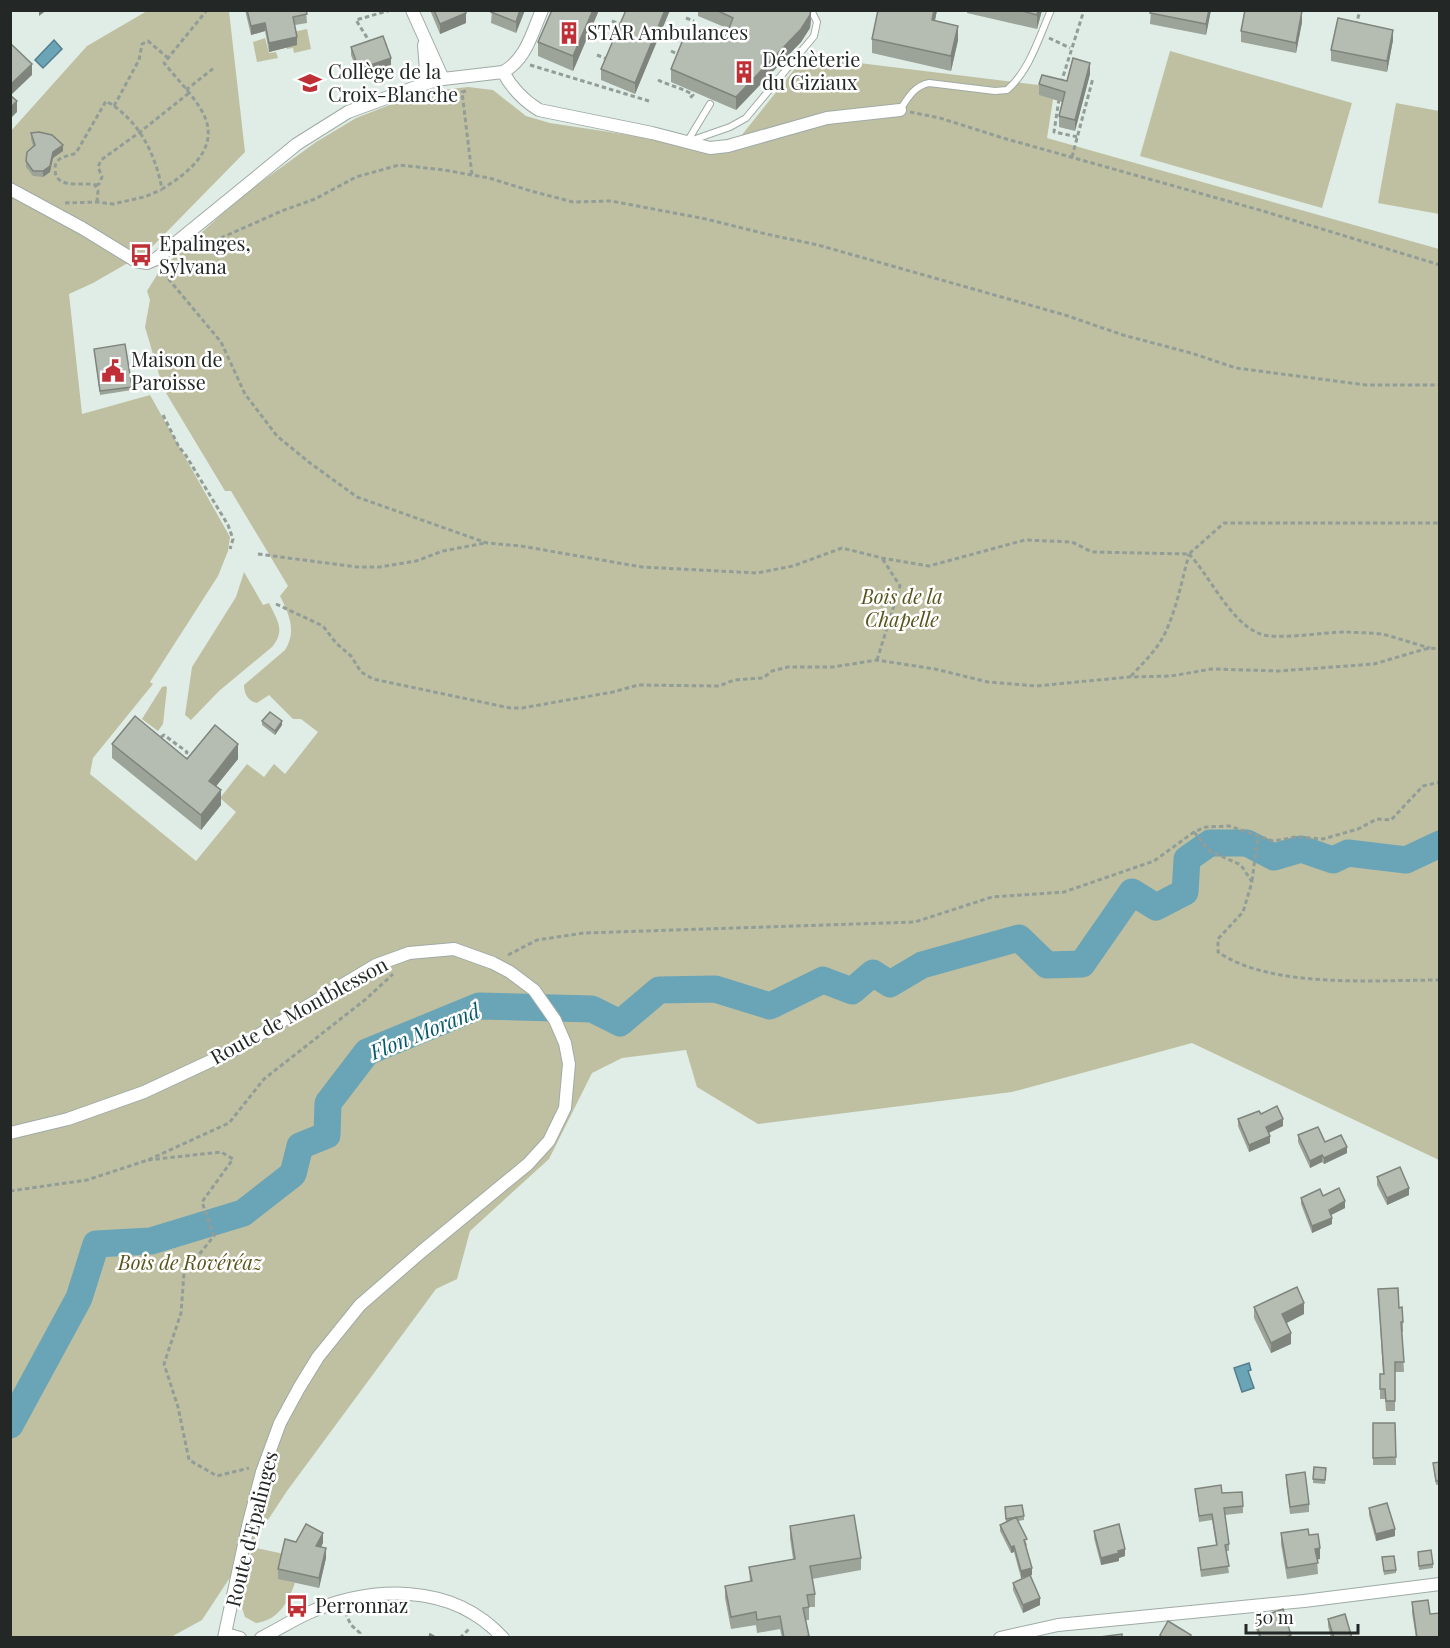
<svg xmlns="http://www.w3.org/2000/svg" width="1450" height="1648" font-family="'Playfair Display',serif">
  <rect width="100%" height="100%" fill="#dfede6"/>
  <!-- green -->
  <g fill="#bfc0a1">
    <path d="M147,11H229L245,152L147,252L93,283L69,294L82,414L150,395L230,537L228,551L218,576L150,682L153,684L93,758L90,774L196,861L236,812L220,798L247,764L264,777L274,764L285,774L318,732L301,719H293L269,695L257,703C248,701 244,694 244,685L285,650C297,631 289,614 280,596L288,586L231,491H225L163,388L145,327L150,300L147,291L160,270L242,196L316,142L356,118L423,92L468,87L493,90L526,116L550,123L649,138L691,148L741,136L801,61L851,62L1055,87L1047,138L1439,249V1160L1192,1043L1012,1092L758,1124L697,1087L686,1050L622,1058L592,1073L549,1159L470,1231L457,1279L436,1289L287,1491L202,1620L171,1637L11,1638L10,132L87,46Z"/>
    <path d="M307,29L311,49L294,53L293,48L287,49L284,34Z"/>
    <path d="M265,38L269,53L276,52L278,58L257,62L253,42Z"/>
    <path d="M1170,51L1352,103L1322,208L1140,156Z"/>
    <path d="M1396,103L1439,111V214L1378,203Z"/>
    <path d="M244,572L263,605L269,603C277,620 286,630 272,647L219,691L191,720L185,715L192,667L236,597Z"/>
    <path d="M166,686L167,688L163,724L158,731L142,719L162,687Z"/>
    <path d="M252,1547L284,1554L278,1578L295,1583C288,1602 279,1620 256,1623L245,1617L241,1605Z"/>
  </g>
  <!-- water -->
  <g fill="#6aa4b7" stroke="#557f8c" stroke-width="1.5">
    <path d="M54,40L62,49L43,68L35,60Z"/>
    <path d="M1249,1363L1251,1370L1248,1371L1254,1388L1242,1392L1234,1368Z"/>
  </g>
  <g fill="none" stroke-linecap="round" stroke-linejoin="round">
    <!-- river -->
    <path stroke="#6aa4b7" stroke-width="27" d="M10,1425L79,1298L96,1244L151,1241L243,1213L293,1174L300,1146L327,1135L328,1103L367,1052L479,1006L592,1009L620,1023L659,990L715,989L770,1006L823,980L852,991L873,973L890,984L922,965L1019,938L1047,965L1082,964L1132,892L1156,907L1185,892L1187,859L1210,843H1247L1274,857L1301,849L1333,860L1348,853L1406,860L1440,844"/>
    <!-- service casing -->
    <g stroke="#9faba5" stroke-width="8">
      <g id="service">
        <path d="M710,104L687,142L730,127L746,118L814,36L817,22L811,10"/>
        <path d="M900,110C908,98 914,86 929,83L995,91L1007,90C1030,70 1039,37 1051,10"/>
      </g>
    </g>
    <!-- minor casing -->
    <g stroke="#9faba5" stroke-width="14">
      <g id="minor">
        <path d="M412,10L443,79"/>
        <path d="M424,45L427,83"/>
        <path d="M503,72C512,89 523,100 539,110L652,133L710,148L728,146L827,118L900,110"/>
        <path d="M10,189L82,228L136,261L147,263L156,259L297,144L348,112L427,83L443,79L503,72C526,60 532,33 542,10"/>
        <path d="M10,1133L68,1119L144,1092L232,1051L376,965L409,953L454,949L493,963L510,972L534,990L555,1020L565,1043L569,1064L565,1108L549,1141L528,1164L421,1252L360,1305L318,1357L299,1388L280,1423L262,1472L248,1526L224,1638"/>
        <path d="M226,1634L240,1638"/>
        <path d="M261,1638C277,1630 291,1621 306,1614C371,1585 452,1582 503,1638"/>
        <path d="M1000,1638L1058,1625L1304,1601L1440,1584"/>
      </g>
    </g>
    <!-- path -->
    <g stroke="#939d98" stroke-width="3" stroke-dasharray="4.5 3" stroke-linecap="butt">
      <path d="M686,18L694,21"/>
      <path d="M612,21L620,24"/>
      <path d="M1356,26L1360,10"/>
      <path d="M1049,38L1070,48"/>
      <path d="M371,44L356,20L391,10"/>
      <path d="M671,51L680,55"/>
      <path d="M597,55L607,59"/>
      <path d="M530,65L649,101"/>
      <path d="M658,80C668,85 685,89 693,95L690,98"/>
      <path d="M1061,83L1084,10"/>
      <path d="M186,90L215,67"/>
      <path d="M466,91L462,92L472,175"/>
      <path d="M1059,99L1054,132L1078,137"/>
      <path d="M114,106L139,60L142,44L148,41L168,58"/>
      <path d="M910,112L940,118L1003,138L1263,211L1440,265"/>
      <path d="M1072,157L1093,78"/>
      <path d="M96,185L99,184L102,177L98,167L101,160L140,132L189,93"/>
      <path d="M97,202L98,191L95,185C84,181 55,191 55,169C55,156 67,157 76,153L106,101C139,120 155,153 162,189C185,175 217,152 206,120C200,102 176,78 164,63L207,10"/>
      <path d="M65,203L97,202L113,204L144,197L161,190"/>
      <path d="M186,252L196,249L284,210L315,199L356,177L399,165L444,170L489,178L531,191L573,202L611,201L706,219L766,234L818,245L1065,315L1123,335L1191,353L1236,368L1366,385H1440"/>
      <path d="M169,265L166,276L221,342L245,394L277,436L310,463L357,497L487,543L521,546L642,567L757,573L793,566L842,548L882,558L929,566L1025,540L1072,542L1092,552L1189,554L1224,523H1440"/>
      <path d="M163,415L179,447L185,454L228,525L233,539L230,549"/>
      <path d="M258,554L357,567H380L416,561L443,551L485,543"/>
      <path d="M1189,554C1210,576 1229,620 1258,633C1275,641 1324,632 1345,632C1358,633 1373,632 1386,635C1401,639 1415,644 1430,648"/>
      <path d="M276,604L323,626L336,643L351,656L361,672L373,679L510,708H522L613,692L638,685L719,686L734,680L763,678L772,671L788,667H833L877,660L935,669L988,682L1036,686L1129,677L1171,676L1212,669L1279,671L1374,664L1425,649L1440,648"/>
      <path d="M877,660L900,586L882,558"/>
      <path d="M1131,676C1144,662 1158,649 1166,631C1177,607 1182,580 1189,554"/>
      <path d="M161,737L164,735L187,752L185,759"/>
      <path d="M1194,832L1210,851L1241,865L1252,882L1243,912L1218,939V952C1272,989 1375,980 1440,980"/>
      <path d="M1252,881L1258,835"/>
      <path d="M508,955L537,940L584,933L915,922L992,897L1064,892L1154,861L1194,832L1206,827L1229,826L1273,841L1296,837L1323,839L1358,829L1377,819L1391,820L1423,786L1440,782"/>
      <path d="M148,1160L221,1152L233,1159L202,1202L214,1236L184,1273L181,1313L164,1364L178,1407L189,1460L217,1476L249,1468"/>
      <path d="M10,1191L87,1180L148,1160L229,1123L264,1079L366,999L393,974"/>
      <path d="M345,1612L351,1625L360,1633V1638"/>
      <path d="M460,1638L470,1628"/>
    </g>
    <!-- service -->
    <use href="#service" stroke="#fff" stroke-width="6"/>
    <!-- minor -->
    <use href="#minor" stroke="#fff" stroke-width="12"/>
  </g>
  <!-- wall -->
  <g fill="#9ca399">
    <path d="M245,10H306L307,23L295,25L297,45L269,52L265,31L251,35Z"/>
    <path d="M430,10H465L466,23L440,34Z"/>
    <path d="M492,10H525L516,33L491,23Z"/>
    <path d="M552,10H599L573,71L538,56V42Z"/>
    <path d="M626,10H670L635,94L601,80V69Z"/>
    <path d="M698,10H811V22L810,28L801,42L736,110L671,82V69L724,41L729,29L698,16Z"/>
    <path d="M878,10H937L935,21L958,40L951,71L872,53V39Z"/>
    <path d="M967,10H1042L1037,29L967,13Z"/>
    <path d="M1151,10H1211L1206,35L1150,24Z"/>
    <path d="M1302,22L1296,53L1241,42V31Z"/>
    <path d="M1393,40L1387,72L1331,61V50Z"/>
    <path d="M351,47L391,65L359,76L351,55Z"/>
    <path d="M1090,74L1075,131L1059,127V116L1062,102L1039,95V84L1067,81Z"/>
    <path d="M31,133L63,151L53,158L50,172L43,177L33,176L26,167V161L33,146L31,139Z"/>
    <path d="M94,349L132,387V390L100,395Z"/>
    <path d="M262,721L282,725L275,735L262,725Z"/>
    <path d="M112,744L187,759H238L216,786L221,805L201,830L112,758Z"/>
    <path d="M1261,1114L1283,1126L1269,1133L1270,1143L1249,1152L1238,1126V1119Z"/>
    <path d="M1298,1135L1347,1153L1324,1164L1322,1162L1310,1168L1298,1142Z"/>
    <path d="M1377,1177L1409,1195L1387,1205L1377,1185Z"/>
    <path d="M1323,1196L1345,1208L1331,1215L1332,1224L1312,1233L1301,1204V1198Z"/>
    <path d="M1378,1289L1399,1308L1403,1322V1332H1402L1404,1372H1395V1411H1386L1385,1399H1380V1374H1383Z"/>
    <path d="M1254,1307L1304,1314L1287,1323L1291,1344L1271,1353L1254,1318Z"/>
    <path d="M1373,1423H1395L1396,1465H1373Z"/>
    <path d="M1440,1462V1484L1436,1485L1433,1463Z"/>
    <path d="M1314,1467L1326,1468L1325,1484L1313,1483Z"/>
    <path d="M1286,1475L1309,1504V1512L1290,1514L1286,1482Z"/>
    <path d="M1195,1489L1222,1493L1243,1506V1513L1225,1515L1229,1544V1551H1226L1229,1573L1201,1577L1198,1548L1216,1545L1212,1520L1199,1522Z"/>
    <path d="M1005,1507L1024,1516V1520L1018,1521L1027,1545L1026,1546L1032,1575L1021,1578L1014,1552L1011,1553L1000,1531V1525L1006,1522Z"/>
    <path d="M1369,1508L1395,1536L1376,1541L1369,1515Z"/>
    <path d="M790,1526L861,1558V1570L812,1579L815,1594V1607H809V1620H806L809,1638H782L780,1629L757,1633L756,1625L731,1629L725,1598V1586L750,1582L749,1567L793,1559L790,1538Z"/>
    <path d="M1094,1531L1125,1556L1119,1558V1561L1101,1565L1094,1538Z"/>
    <path d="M1281,1533L1309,1535L1320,1559H1317L1318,1574L1287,1579L1281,1544Z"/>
    <path d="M296,1542L323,1543L321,1547L326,1558L319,1588L278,1579V1569Z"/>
    <path d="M1418,1556L1433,1564V1568L1419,1570Z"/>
    <path d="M1382,1557L1396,1570V1573L1384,1575Z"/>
    <path d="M1013,1583L1040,1605L1023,1613L1013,1590Z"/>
    <path d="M1412,1602L1430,1614L1440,1638H1416L1412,1613Z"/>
    <path d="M1255,1619L1291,1638H1259L1255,1626Z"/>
    <path d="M1328,1619L1352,1638H1331L1328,1626Z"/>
  </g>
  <!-- shaded-wall -->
  <g fill="#7f847d">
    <path d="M39,10H47L39,16Z"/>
    <path d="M520,10H525L516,33V22Z"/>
    <path d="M593,10H599L573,71V56Z"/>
    <path d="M665,10H670L635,94V83Z"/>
    <path d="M811,10L810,28L801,42L736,110V97Z"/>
    <path d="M934,10H937L932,34V20Z"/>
    <path d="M1038,10H1042L1037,29V15Z"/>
    <path d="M1209,10H1211L1206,35V24Z"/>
    <path d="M1302,11V22L1296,53V43Z"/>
    <path d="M466,13V23L440,34V24Z"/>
    <path d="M265,23V31L251,35V26Z"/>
    <path d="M958,26V40L951,71V56Z"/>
    <path d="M1393,30V40L1387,72V61Z"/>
    <path d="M297,37V45L269,52V43Z"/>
    <path d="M391,58V65L359,76V69Z"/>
    <path d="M1090,63V74L1075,131V120Z"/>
    <path d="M32,64V75L10,96V85Z"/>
    <path d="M17,101V112L10,119V108Z"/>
    <path d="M63,145V151L53,158L50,172L43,177V171L53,152Z"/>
    <path d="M282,721V725L275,735V731Z"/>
    <path d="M238,744V759L209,795V781Z"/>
    <path d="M221,790V805L201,830V815Z"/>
    <path d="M1283,1119V1126L1266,1134V1127Z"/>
    <path d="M1270,1136V1143L1249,1152V1145Z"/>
    <path d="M1347,1147V1153L1324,1164V1158Z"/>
    <path d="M1322,1155V1162L1310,1168V1161Z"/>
    <path d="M1409,1188V1195L1387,1205V1198Z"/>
    <path d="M1345,1201V1208L1329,1216V1210Z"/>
    <path d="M1332,1218V1224L1312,1233V1226Z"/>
    <path d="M1304,1303V1314L1282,1325V1314Z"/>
    <path d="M1291,1333V1344L1271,1353V1343Z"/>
    <path d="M1395,1529V1536L1376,1541V1534Z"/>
    <path d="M323,1533V1543L316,1556V1546Z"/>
    <path d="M1014,1546V1552L1011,1553V1547Z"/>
    <path d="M326,1548V1558L319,1588V1578Z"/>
    <path d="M1320,1548V1559L1315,1560V1549Z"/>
    <path d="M1125,1549V1556L1119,1558V1561L1101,1565V1558Z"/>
    <path d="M1032,1568V1575L1021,1578V1571Z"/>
    <path d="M1040,1598V1605L1023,1613V1605Z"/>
  </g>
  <!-- building -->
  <g fill="#b5bdb2" stroke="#7f847d" stroke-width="1.5">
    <path d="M247,10H306L307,14L293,17L297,37L269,43L265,23L251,26Z"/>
    <path d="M434,10H465L466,13L440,24Z"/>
    <path d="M492,10H520L516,22L491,12Z"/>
    <path d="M552,10H593L573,56L538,42Z"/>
    <path d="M626,10H665L635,83L601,69Z"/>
    <path d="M716,10H811L810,15L801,29L736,97L671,69L688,27L724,41L733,18Z"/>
    <path d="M878,10H934L932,20L958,26L951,56L872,39Z"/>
    <path d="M1019,10H1038L1037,15Z"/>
    <path d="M1151,10H1209L1206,24L1150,13Z"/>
    <path d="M1245,10H1298L1302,11L1296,43L1241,31Z"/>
    <path d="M1338,18L1393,30L1387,61L1331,50Z"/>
    <path d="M383,36L391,58L359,69L351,47Z"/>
    <path d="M10,43L32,64L10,85Z"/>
    <path d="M1073,58L1090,63L1075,120L1059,116L1065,92L1039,84L1042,75L1067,81Z"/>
    <path d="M10,95L17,101L10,108Z"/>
    <path d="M39,132L52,135L63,145L53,152L50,166L43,171H33L26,161L27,152L35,145L31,133Z"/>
    <path d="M125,344L132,387L100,391L94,349Z"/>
    <path d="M270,712L282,721L275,731L262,721Z"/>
    <path d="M135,716L187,759L215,725L238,744L209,781L221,790L201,815L112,744Z"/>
    <path d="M1277,1106L1283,1119L1266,1127L1270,1136L1249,1145L1238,1119L1259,1111L1261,1114Z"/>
    <path d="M1318,1127L1325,1142L1341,1135L1347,1147L1324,1158L1322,1155L1310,1161L1298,1135Z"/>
    <path d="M1400,1167L1409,1188L1387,1198L1377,1177Z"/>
    <path d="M1339,1188L1345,1201L1329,1210L1332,1218L1312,1226L1301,1198L1320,1189L1323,1196Z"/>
    <path d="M1297,1287L1304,1303L1282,1314L1291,1333L1271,1343L1254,1307Z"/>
    <path d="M1398,1288L1399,1308L1402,1307L1403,1322H1401L1404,1362H1395V1401H1386L1385,1389H1380V1374H1384L1378,1289Z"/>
    <path d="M1373,1423H1395L1396,1457L1373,1458Z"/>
    <path d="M1440,1462V1481H1436L1433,1463Z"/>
    <path d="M1314,1467L1326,1468L1325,1480L1313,1479Z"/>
    <path d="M1305,1472L1309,1504L1290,1507L1286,1475Z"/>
    <path d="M1221,1485L1222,1493L1242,1492L1243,1506L1224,1508L1229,1544L1225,1545L1229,1566L1201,1570L1198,1548L1217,1545L1212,1514L1199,1516L1195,1489Z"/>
    <path d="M1387,1503L1395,1529L1376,1534L1369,1508Z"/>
    <path d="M1022,1505L1024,1516L1006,1519L1005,1507Z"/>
    <path d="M854,1515L861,1558L810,1566L815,1594L807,1595L809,1607L803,1608L809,1636L800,1638H784L780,1616L757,1620L756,1612L731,1617L725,1586L752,1581L749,1567L795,1559L790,1526Z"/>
    <path d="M1016,1517L1027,1539L1024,1540L1032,1568L1021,1571L1014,1546L1011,1547L1000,1525Z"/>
    <path d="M306,1524L323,1533L316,1546L326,1548L319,1578L278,1569L285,1539L296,1542Z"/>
    <path d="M1119,1524L1125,1549L1118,1551L1119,1553L1101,1558L1094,1531Z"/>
    <path d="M1308,1529L1309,1535L1318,1534L1320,1548L1315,1549L1318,1563L1287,1568L1281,1533Z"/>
    <path d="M1431,1550L1433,1564L1419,1566L1418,1552Z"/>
    <path d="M1394,1556L1396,1570L1384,1571L1382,1557Z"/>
    <path d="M1030,1575L1040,1598L1023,1605L1013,1583Z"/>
    <path d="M1428,1600L1430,1614L1440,1613V1638H1417L1412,1602Z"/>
    <path d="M1283,1609L1291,1635L1284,1638H1261L1255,1619Z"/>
    <path d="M1345,1614L1352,1638H1334L1328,1619Z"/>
    <path d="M1168,1621L1191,1635L1189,1638H1163L1160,1635Z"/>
    <path d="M430,1634L437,1638H429Z"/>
    <path d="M1122,1634V1638H1092Z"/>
  </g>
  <!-- icons -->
  <defs>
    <g id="building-bare" transform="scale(1.8)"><path d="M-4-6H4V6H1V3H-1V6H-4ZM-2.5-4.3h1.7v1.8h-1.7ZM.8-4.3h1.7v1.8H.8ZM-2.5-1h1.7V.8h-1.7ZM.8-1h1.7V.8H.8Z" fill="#bf2f36" stroke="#fff" stroke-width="2.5" paint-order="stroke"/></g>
    <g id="school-bare" transform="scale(1.8)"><path d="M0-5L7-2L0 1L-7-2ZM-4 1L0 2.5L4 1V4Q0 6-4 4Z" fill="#bf2f36" stroke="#fff" stroke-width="2.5" paint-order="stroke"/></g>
    <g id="bus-bare" transform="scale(1.8)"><path d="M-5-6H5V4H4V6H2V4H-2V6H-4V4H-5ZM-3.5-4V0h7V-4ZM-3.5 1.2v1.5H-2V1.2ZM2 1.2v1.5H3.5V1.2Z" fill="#bf2f36" stroke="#fff" stroke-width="2.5" paint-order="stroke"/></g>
    <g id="civic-bare" transform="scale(1.8)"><path d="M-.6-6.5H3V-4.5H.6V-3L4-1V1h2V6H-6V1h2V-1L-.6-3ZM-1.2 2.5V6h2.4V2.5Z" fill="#bf2f36" stroke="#fff" stroke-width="2.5" paint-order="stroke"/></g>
  </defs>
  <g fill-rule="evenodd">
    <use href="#building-bare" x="569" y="33"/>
    <use href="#building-bare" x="744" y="72"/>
    <use href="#school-bare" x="310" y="83"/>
    <use href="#bus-bare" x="141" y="255"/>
    <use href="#civic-bare" x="113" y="371"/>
    <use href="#bus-bare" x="297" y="1606"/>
  </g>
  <g text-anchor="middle" stroke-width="5" stroke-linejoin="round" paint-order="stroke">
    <!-- poi labels -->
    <g font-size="20" fill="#232826" stroke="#fff" text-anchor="start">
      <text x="587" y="40">STAR Ambulances</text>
      <text x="762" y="67">Déchèterie<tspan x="762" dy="23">du Giziaux</tspan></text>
      <text x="328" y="79">Collège de la<tspan x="328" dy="23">Croix-Blanche</tspan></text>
      <text x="159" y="251">Epalinges,<tspan x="159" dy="23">Sylvana</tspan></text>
      <text x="131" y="367">Maison de<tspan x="131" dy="23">Paroisse</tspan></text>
      <text x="315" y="1613">Perronnaz</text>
    </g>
    <!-- park labels -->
    <g font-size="20" font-style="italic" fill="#56551c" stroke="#fff">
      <text x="902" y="604">Bois de la<tspan x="902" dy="23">Chapelle</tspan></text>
      <text x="190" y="1270">Bois de Rovéréaz</text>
    </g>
    <!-- street labels -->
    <g font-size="20" fill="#232826" stroke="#fff">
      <text transform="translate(299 1011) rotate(-29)" y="7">Route de Montblesson</text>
      <text transform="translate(252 1529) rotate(-76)" y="7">Route d'Epalinges</text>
    </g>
    <!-- water labels -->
    <g font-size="21" font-style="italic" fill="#05596d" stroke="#fff">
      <text transform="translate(425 1032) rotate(-22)" y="7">Flon Morand</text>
    </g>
  </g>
  <!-- border -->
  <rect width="1450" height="1648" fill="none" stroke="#232826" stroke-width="24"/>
  <!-- scale -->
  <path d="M1246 1624v9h112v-9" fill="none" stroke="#232826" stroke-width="3"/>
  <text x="1255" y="1624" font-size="18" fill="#232826" stroke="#ffffff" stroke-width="4.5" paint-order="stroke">50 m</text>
</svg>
